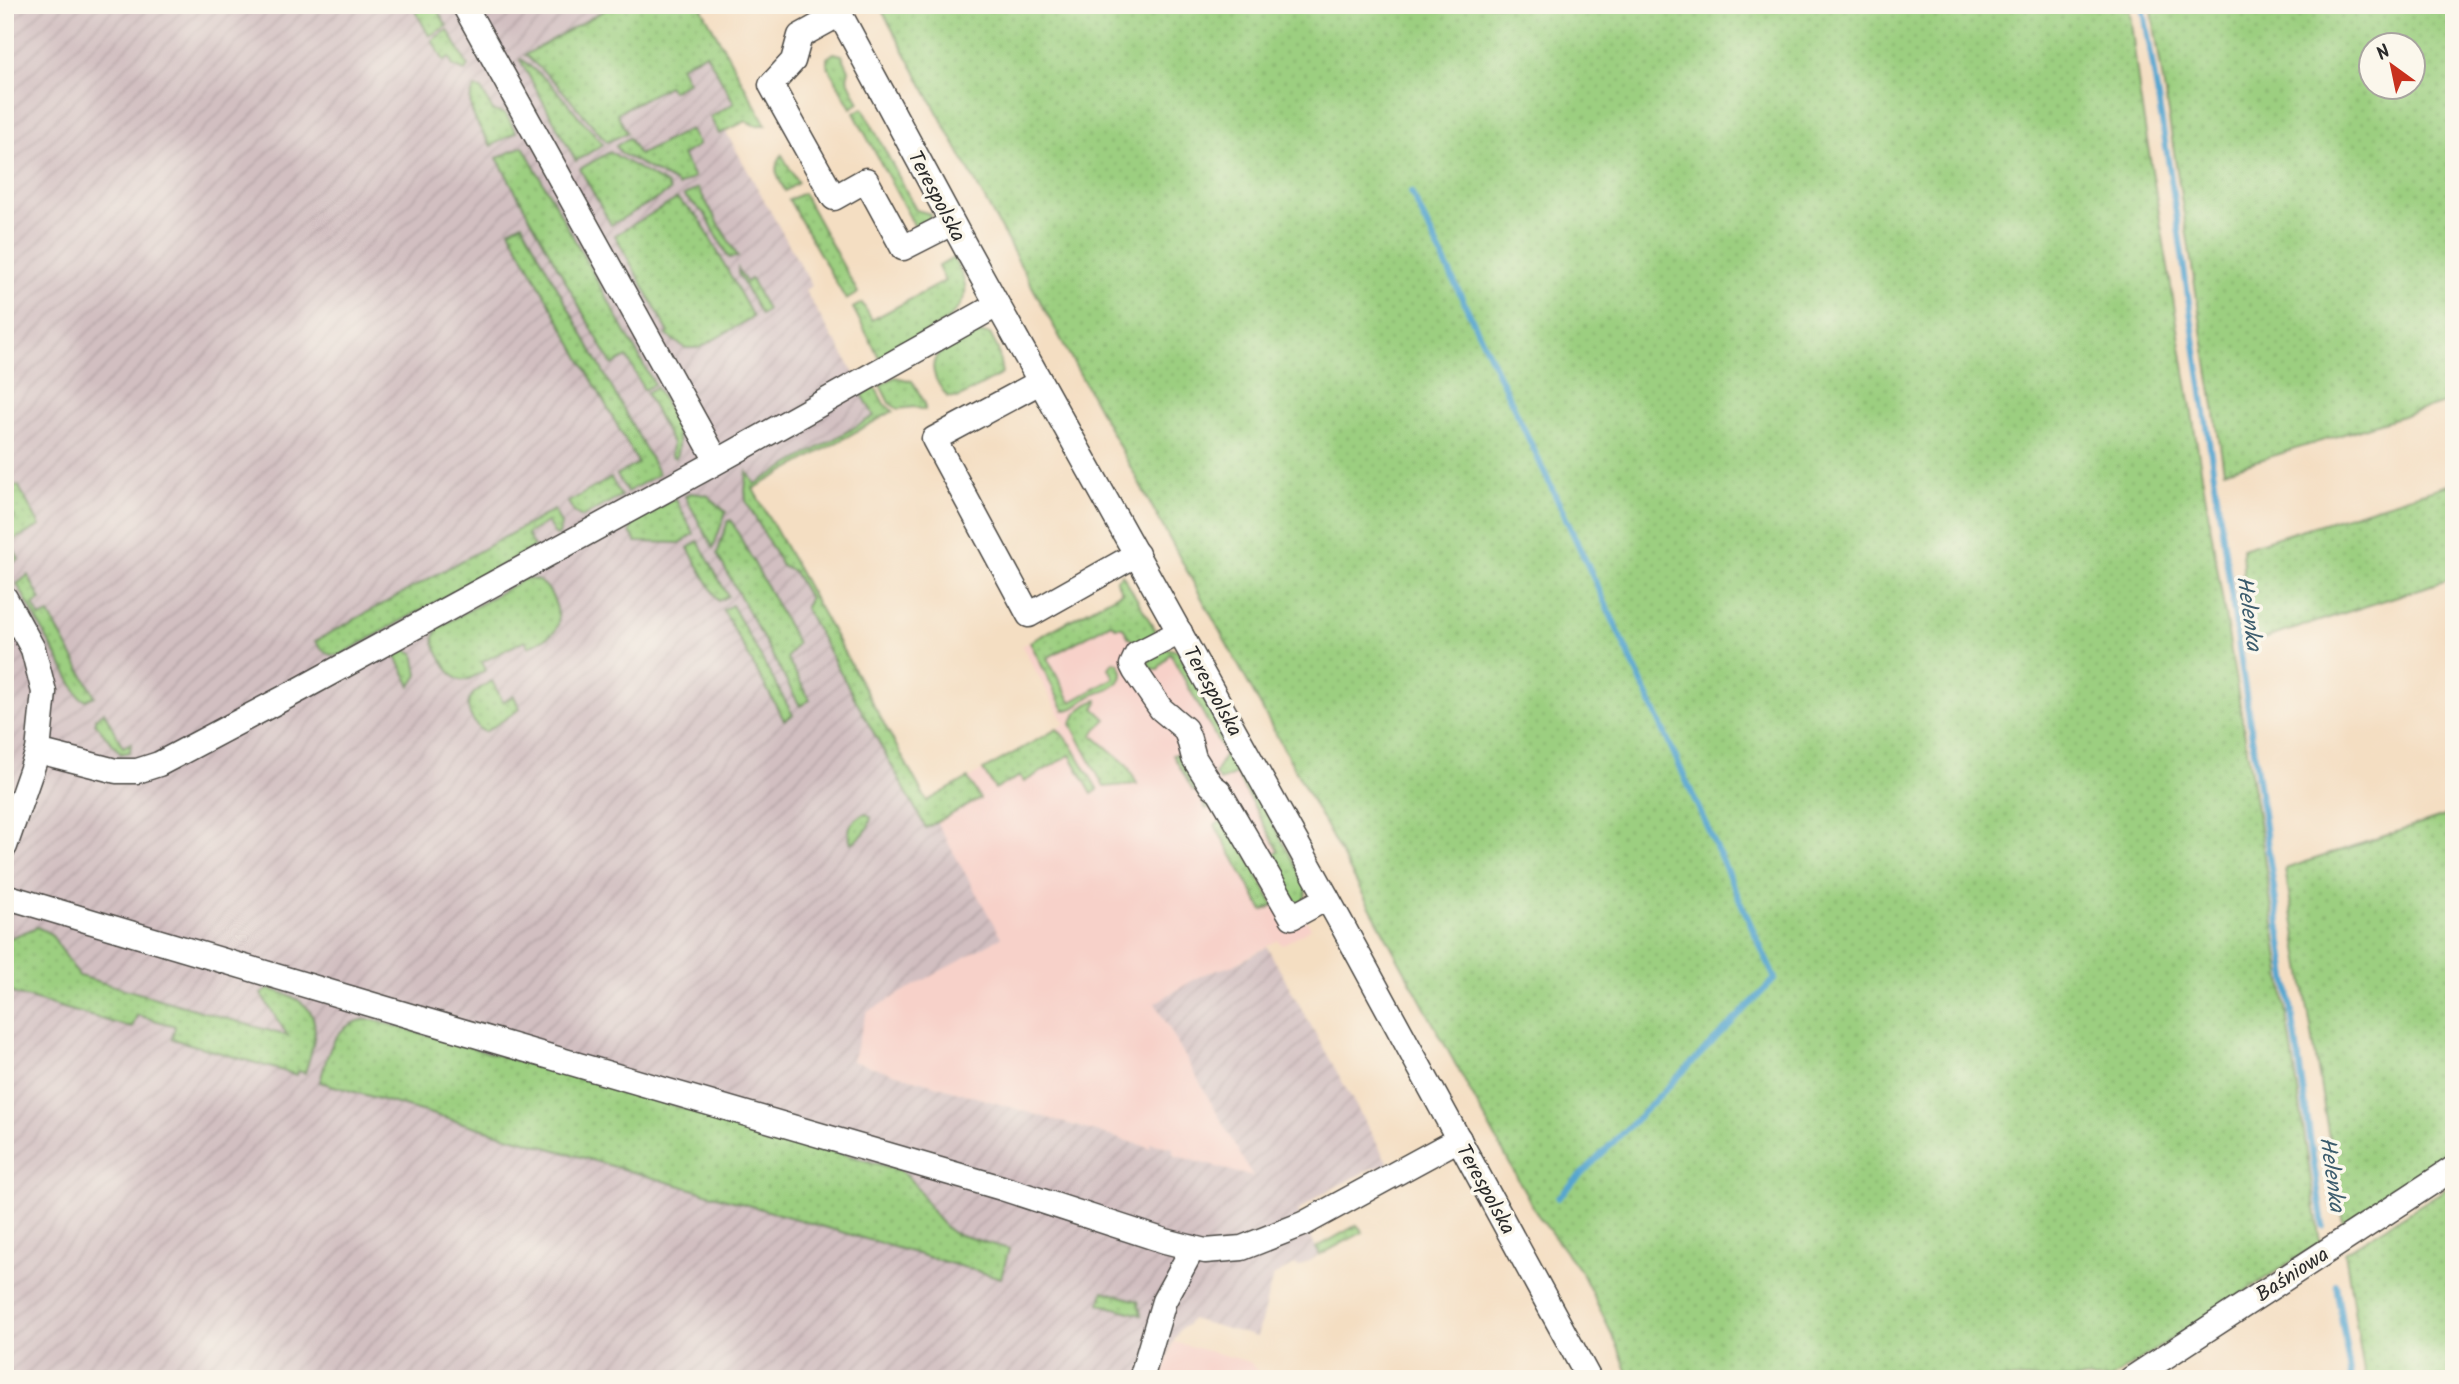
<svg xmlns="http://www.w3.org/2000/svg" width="2459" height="1384" font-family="Kalam,sans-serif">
  <defs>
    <pattern id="industrial-furrows" width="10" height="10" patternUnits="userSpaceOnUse" patternTransform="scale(1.75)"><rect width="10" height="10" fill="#d2bfc1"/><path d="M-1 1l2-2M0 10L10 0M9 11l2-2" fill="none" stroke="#b4a4a6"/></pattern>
    <pattern id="grass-dots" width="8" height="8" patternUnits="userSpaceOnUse" patternTransform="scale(1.75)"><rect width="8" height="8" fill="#9ccf80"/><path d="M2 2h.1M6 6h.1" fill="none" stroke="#87b26f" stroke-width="1.8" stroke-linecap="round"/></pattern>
  </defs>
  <rect width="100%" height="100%" fill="#fbf7ec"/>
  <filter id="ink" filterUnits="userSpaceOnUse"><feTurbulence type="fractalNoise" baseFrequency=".0143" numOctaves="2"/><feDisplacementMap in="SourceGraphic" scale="14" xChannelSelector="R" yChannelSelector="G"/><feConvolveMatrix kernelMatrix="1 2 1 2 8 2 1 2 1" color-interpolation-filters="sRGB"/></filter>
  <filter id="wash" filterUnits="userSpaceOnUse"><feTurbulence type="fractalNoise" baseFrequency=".00686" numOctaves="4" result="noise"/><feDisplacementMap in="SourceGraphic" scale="28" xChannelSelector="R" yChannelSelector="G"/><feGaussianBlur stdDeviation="1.57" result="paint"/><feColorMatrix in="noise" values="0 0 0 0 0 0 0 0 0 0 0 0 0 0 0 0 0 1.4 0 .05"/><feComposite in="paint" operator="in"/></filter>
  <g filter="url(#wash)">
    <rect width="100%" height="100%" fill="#f4dec2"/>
    <!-- built -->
    <g fill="#f7d1c9">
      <path d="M1116,580L1169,652L1305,898L1307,921L1311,928L1282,945L1278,940L1234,965L1202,975L1156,1003L1254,1178L1173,1155V1148L1151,1143V1148L852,1061L925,803L1065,724L1022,646L1122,592Z"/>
      <path d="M1174,1342L1250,1362L1261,1375L1285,1370L1318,1379H1162Z"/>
    </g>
    <!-- industrial -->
    <path fill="url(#industrial-furrows)" d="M5,5H648L680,66L706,53L735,103L710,117L719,133L725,130L812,286L805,290L834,341H836L879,418L753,488L751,492L1001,937L867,1012L852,1061L1151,1148L1150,1143L1173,1148V1155L1253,1177L1155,1003L1202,975L1234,965L1267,947L1389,1165L1370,1169L1318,1196L1297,1212L1320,1255L1298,1267L1296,1264L1273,1276L1257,1337L1191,1319L1187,1325L1180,1329L1172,1344L1162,1379H5Z"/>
    <!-- grass -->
    <g fill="url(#grass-dots)" stroke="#647d56" stroke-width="2" fill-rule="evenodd">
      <path d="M419,5H434L447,26L429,36L414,8Z"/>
      <path d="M614,5H700L766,125H754L746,121L719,134L710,117L734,103L706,53L680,66L688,82L672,91L668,86L617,113L627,133L607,142L555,82L525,55Z"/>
      <path d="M879,5H2129L2140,97L2260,828L2320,1243L2110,1379H1630L1618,1347L1583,1275L1537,1214Z"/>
      <path d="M2151,5H2454V400L2224,471ZM2372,46H2414V88H2372Z"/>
      <path d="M448,30L468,66L465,71L453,66L449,58L444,61L432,40Z"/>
      <path d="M834,53L842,55L849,70L847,78L859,103L851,108L827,65V58Z"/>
      <path d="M521,59L550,83L603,144L576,161L520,60Z"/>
      <path d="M475,88L481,89L493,111L506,114L516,132L491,146C482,130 461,106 475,88Z"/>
      <path d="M863,108L916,210L931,214L927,224L920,229L915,227L854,113Z"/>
      <path d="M690,129L699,145L682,155L694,177L678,186L676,183L622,154L616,146L629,138L639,155Z"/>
      <path d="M523,146L654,384L644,390L627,357L612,365L497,158Z"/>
      <path d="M610,152L667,185L670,191L611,225L580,169Z"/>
      <path d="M782,155L798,183L785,191C778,177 771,169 782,155Z"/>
      <path d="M698,188L738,257L729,258L705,214L684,196Z"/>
      <path d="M803,193L858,293L846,300L789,200Z"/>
      <path d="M677,199L699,218L753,317L699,348H685L666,335L669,333L615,235Z"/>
      <path d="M522,223L659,474L627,492L617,475L638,463L509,230Z"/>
      <path d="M953,258C969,286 972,296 947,320L880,359L853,308L862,303L872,320L945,281L938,267Z"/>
      <path d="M738,269L746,282L751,279L767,310L761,315L738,274Z"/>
      <path d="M981,333L990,334L998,349L1002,374L958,398L948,397C914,358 944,344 981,333Z"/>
      <path d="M895,377L912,381L925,403V410L914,407L898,409L889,403L880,385Z"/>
      <path d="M656,387C669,410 684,431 676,458L671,456L672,443L646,393Z"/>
      <path d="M875,387L884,404L893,411L753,489L927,801L968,778L980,799L926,828L805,608L809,598L794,572L782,566L746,501L745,491L747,471L755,484L874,416L862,394Z"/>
      <path d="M611,478L621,496L586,515L582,517L574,512L568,502Z"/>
      <path d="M2454,483V578L2247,644L2242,548Z"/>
      <path d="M13,484L14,487L18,485L40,526L10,542L19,560L6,564L5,525L15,518L5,500V488Z"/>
      <path d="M691,493L707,495L726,512L713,548L685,496Z"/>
      <path d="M675,498L694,534L680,543L636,542L630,532L634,520Z"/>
      <path d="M554,510L561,524L559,535L556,536L547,522L527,534L534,547L340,655C328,657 322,651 315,641Z"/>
      <path d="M731,520L797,643L787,658L810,700L800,706L717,554L728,521Z"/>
      <path d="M698,541L728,596L718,601L688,548Z"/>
      <path d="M1122,574L1157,633L1137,643L1129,638L1123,627H1115L1111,623L1047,658L1071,702L1114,678L1109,668L1113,662L1118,663C1132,683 1106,690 1093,695C1082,700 1076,710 1064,710L1030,642L1122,592L1116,580Z"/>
      <path d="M28,575L41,600L33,605L40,618L49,614L95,696L86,700L80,698L17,584Z"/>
      <path d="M524,579C530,579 536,579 541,582C553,591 565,620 554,632C548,638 537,642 529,647L525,640L482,662L486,670C479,673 468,682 460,680C451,678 434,649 434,639C434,636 437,631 438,628Z"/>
      <path d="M732,605L793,715L784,720L723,610Z"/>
      <path d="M1166,648L1178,651L1307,886L1305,898L1297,904L1270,856L1279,851L1236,774L1220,781L1215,774L1225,754L1170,653L1158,669H1152L1146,662Z"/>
      <path d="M403,649L414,653L418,675L411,686L394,653Z"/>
      <path d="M492,681L503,702L514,696L520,709L485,732C478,729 477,726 473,720C460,700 475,690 492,681Z"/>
      <path d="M1097,700L1098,703L1094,708L1106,719L1092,735L1127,765L1137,784L1104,787L1071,724C1076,712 1084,704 1097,700Z"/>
      <path d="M104,712L123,747L131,743L130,752L121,754L95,723V718Z"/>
      <path d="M1057,729L1071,744L1098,790L1092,794L1070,755L1024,782L1020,776L995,789L983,770Z"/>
      <path d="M1181,753L1223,811L1216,814L1211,807L1206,809L1196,790L1193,791L1173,755Z"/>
      <path d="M865,813L871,817C869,831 862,837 851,843C845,827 852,821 865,813Z"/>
      <path d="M2454,813V1148L2343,1224L2285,869Z"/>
      <path d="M1227,818L1274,905L1263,911L1215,825Z"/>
      <path d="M37,927L51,934L79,976L288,1036L261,994L269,989C324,1003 320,1026 305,1073L298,1071L297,1075L172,1039L175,1026L137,1015L132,1028L5,991V940Z"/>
      <path d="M363,1020H374L406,1029L899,1170C923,1186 930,1218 953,1233L1009,1249L1001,1278L320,1082C327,1056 332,1026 363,1020Z"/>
      <path d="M2454,1184V1379H2365L2345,1252Z"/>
      <path d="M1357,1225L1363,1232L1320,1255L1316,1248Z"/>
      <path d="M1103,1291L1138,1301L1141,1315L1100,1304Z"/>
    </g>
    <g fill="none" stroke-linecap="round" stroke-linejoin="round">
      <!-- stream -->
      <g stroke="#55a5cf" stroke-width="6">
        <path d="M2143,5L2170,172L2323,1226"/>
        <path d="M1411,192C1537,452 1658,715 1775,979L1558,1198"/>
        <path d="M2336,1284L2351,1379"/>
      </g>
    </g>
  </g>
  <g filter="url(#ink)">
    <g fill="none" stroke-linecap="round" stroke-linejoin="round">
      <!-- minor casing -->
      <g stroke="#494642" stroke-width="27">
        <g id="minor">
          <path d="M464,5L717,461"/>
          <path d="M835,5L966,248L1340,921L1589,1379"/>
          <path d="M840,14L800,36L793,61L771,85L834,198L866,180L903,248L952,223"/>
          <path d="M1040,382L934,439L1029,615L1137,554"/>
          <path d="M5,598L33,649L44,692L38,751L116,771H137L159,764L301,689L713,464L997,305"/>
          <path d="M1180,632L1137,654L1132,665L1135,671L1161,709L1185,729L1189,739L1194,758L1211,785L1219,791L1292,917L1327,898"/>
          <path d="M5,846L38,751"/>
          <path d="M5,896L427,1021L1002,1188L1165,1241L1205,1251L1242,1248L1303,1224L1459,1139"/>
          <path d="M1141,1379L1164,1301L1193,1248"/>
          <path d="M2131,1379L2454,1168"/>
        </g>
      </g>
      <!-- minor -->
      <use href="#minor" stroke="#fff" stroke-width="24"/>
    </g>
  </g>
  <g text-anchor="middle" stroke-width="7" stroke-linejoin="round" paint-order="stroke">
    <!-- street labels -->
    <g font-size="21" fill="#2b2b2b" stroke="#fbf7ec">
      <text transform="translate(937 196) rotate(62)" y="7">Terespolska</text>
      <text transform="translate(1213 691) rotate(61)" y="7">Terespolska</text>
      <text transform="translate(1486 1189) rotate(61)" y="7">Terespolska</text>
      <text transform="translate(2292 1274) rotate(-33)" y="7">Baśniowa</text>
    </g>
    <!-- water labels -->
    <g font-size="23" font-style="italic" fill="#3c5c6d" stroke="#fbf7ec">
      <text transform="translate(2250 613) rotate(82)" y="8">Helenka</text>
      <text transform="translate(2333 1174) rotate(82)" y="8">Helenka</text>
    </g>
  </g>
  <!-- margin -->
  <rect width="2459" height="1384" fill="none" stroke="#fbf7ec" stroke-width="28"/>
  <!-- north arrow -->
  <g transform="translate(2392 66) rotate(327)"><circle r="33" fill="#fbf7ec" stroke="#a8a59f" stroke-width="2"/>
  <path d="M0-5L12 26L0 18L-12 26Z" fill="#c8321e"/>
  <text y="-10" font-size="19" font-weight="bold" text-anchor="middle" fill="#2b2b2b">N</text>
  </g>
</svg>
